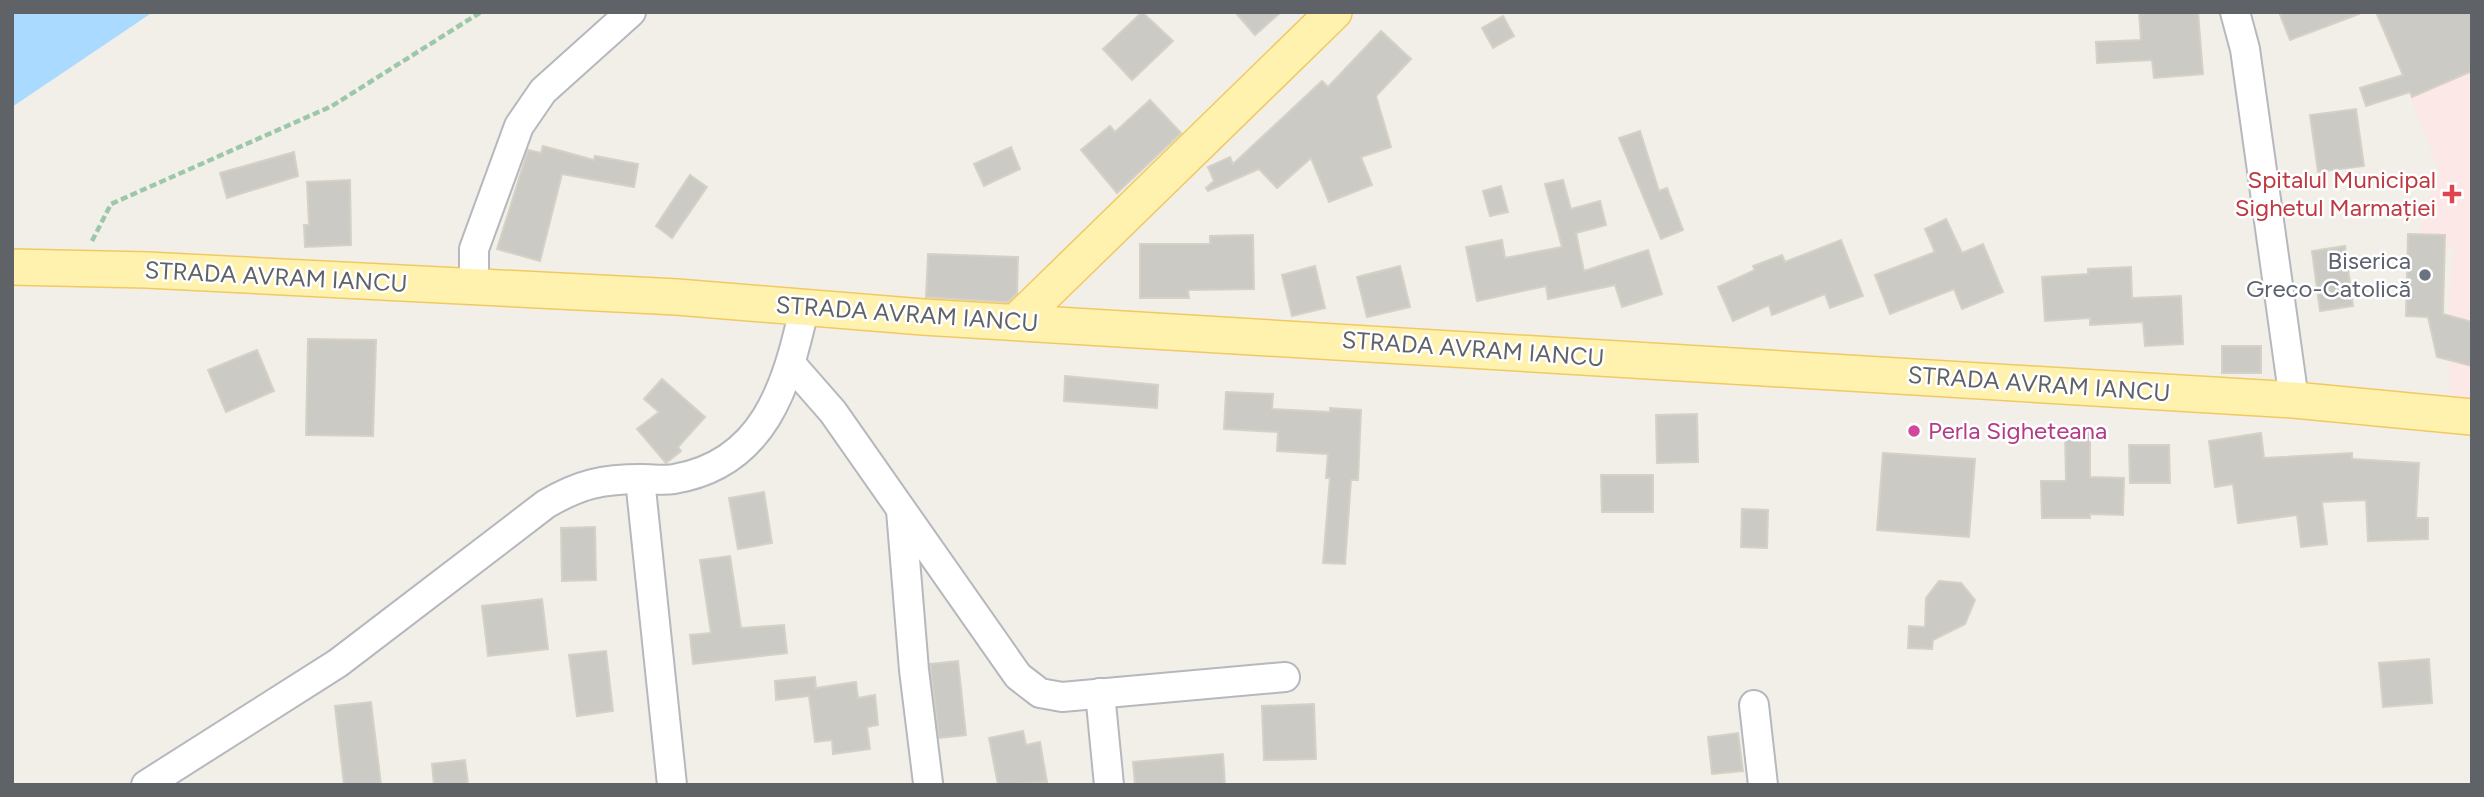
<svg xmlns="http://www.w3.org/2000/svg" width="2484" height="797" font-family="Figtree,sans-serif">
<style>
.medical{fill:#fce8e6}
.water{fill:#aadaff}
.building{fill:#cccac5;stroke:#d6d1c6;stroke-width:2}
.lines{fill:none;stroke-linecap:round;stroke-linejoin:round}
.minor-casing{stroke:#b5b8bc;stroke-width:32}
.major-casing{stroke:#f2c960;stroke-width:38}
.path{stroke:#9cc7a9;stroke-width:4.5;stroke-dasharray:7 3.5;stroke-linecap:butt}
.minor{stroke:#fff;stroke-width:28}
.major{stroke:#fff2af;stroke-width:35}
.health-dot{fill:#e0444e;stroke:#fff;stroke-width:2.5}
.worship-dot{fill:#6b7280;stroke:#fff;stroke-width:2.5}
.hotel-dot{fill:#d1479c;stroke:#fff;stroke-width:2.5}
.labels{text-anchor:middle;stroke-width:5;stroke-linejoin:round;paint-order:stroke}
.health-label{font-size:24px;fill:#be3a42;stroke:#fff;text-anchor:end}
.worship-label{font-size:24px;fill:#5b616d;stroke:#fff;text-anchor:end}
.street-label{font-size:24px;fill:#5f6368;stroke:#fff}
.hotel-label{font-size:24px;fill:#b23c85;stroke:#fff;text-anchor:start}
</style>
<rect width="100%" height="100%" fill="#f1efe8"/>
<!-- medical -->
<path class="medical" d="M 2376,12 L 2472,12 L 2472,403 L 2450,402 L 2449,297 L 2455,246 L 2419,244 L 2423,215 L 2440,172 Z"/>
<!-- water -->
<path class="water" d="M 12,12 L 153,12 L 12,107 Z"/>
<!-- building -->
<g class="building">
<path d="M 1142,12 L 1173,41 L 1132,80 L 1103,49 Z"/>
<path d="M 1235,12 L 1281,12 L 1255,35 Z"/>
<path d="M 2139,12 L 2198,12 L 2203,74 L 2154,78 L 2152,60 L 2097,63 L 2096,42 L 2141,40 Z"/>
<path d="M 2279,12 L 2359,12 L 2359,14 L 2290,40 Z"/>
<path d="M 2376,12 L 2472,12 L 2472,71 L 2412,97 L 2410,92 L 2366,106 L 2360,88 L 2403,75 Z"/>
<path d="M 1503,16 L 1514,36 L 1493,48 L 1482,28 Z"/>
<path d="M 1381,31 L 1411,59 L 1376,96 L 1391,147 L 1361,157 L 1372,185 L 1329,202 L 1311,158 L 1277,188 L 1259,169 L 1208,191 L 1206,188 L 1214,181 L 1208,167 L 1230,157 L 1233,164 L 1322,81 L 1328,87 Z"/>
<path d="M 1150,100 L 1181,133 L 1117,193 L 1081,150 L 1110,126 L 1115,132 Z"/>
<path d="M 2356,109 L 2364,166 L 2318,172 L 2310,115 Z"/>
<path d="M 1640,131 L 1659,191 L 1667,188 L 1683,230 L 1661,239 L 1619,138 Z"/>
<path d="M 543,146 L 594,160 L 595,156 L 638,164 L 634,187 L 562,174 L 540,261 L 497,249 L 528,150 L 541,153 Z"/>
<path d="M 1011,147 L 1020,169 L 984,186 L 974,164 Z"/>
<path d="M 294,152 L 298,176 L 227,198 L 220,173 Z"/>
<path d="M 690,175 L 707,187 L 672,238 L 656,226 Z"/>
<path d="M 350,180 L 351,245 L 305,247 L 304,225 L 309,225 L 307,182 Z"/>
<path d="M 1563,180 L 1571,209 L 1600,201 L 1606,225 L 1576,233 L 1584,271 L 1648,250 L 1662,294 L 1622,307 L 1615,285 L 1548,299 L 1546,286 L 1477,301 L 1466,247 L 1502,240 L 1505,258 L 1562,247 L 1545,184 Z"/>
<path d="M 1501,186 L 1508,212 L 1490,216 L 1483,191 Z"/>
<path d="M 1946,219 L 1962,253 L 1983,244 L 2003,292 L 1962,309 L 1954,289 L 1890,314 L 1875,275 L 1935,252 L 1925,229 Z"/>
<path d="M 2408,234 L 2445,235 L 2443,314 L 2472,322 L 2472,366 L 2437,357 L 2428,317 L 2406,316 Z"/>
<path d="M 1253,235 L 1254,289 L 1188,290 L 1189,298 L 1140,298 L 1140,244 L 1210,244 L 1210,236 Z"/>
<path d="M 1841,240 L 1863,296 L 1830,308 L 1825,294 L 1772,315 L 1769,305 L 1733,321 L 1718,287 L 1755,270 L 1753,266 L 1782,255 L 1785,262 Z"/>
<path d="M 2345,246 L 2353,306 L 2320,311 L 2312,251 Z"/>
<path d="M 928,254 L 1018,257 L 1017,293 L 1008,302 L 926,297 Z"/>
<path d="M 1315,266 L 1325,308 L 1292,316 L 1282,275 Z"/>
<path d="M 1400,266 L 1410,307 L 1367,317 L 1357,277 Z"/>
<path d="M 2131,267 L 2132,298 L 2181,296 L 2183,344 L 2145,346 L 2143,322 L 2090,325 L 2090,318 L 2045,321 L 2042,277 L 2088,274 L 2088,269 Z"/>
<path d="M 308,339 L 376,340 L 373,436 L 306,435 Z"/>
<rect x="2222" y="346" width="39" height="27"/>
<path d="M 257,350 L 274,391 L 226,412 L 208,370 Z"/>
<path d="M 1065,376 L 1158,385 L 1157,408 L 1064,401 Z"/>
<path d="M 662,379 L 705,417 L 678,447 L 681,451 L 666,463 L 637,429 L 659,412 L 644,399 Z"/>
<path d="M 1226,392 L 1273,394 L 1272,409 L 1330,412 L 1330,408 L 1361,410 L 1358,480 L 1351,480 L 1345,564 L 1323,563 L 1330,478 L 1326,478 L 1328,454 L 1277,451 L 1278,432 L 1224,429 Z"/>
<path d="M 1697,414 L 1698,462 L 1657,463 L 1656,415 Z"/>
<path d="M 2065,432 L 2090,432 L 2090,477 L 2124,478 L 2123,515 L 2090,514 L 2090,518 L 2042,518 L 2041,481 L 2066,481 Z"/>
<path d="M 2261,433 L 2264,458 L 2352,453 L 2352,459 L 2419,463 L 2416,518 L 2428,518 L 2428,539 L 2368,541 L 2366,500 L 2322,502 L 2327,544 L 2301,547 L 2297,515 L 2238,523 L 2233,484 L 2215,487 L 2209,441 Z"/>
<path d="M 2129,445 L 2169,445 L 2170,483 L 2130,483 Z"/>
<path d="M 1883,453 L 1975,459 L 1969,537 L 1877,530 Z"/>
<path d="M 1601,475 L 1653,475 L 1653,512 L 1602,512 Z"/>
<path d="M 764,492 L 772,543 L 738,549 L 729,498 Z"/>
<path d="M 1742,509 L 1768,510 L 1767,548 L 1741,547 Z"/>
<path d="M 595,527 L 596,580 L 562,581 L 561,528 Z"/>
<path d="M 730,556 L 741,628 L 784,625 L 787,653 L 693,664 L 690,635 L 711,633 L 700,560 Z"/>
<path d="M 1939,581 L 1961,583 L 1975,600 L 1965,624 L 1933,640 L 1932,649 L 1908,648 L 1909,626 L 1925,627 L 1926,598 Z"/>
<path d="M 542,599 L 548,649 L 488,656 L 482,606 Z"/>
<path d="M 606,651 L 613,711 L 577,716 L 569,655 Z"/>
<path d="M 2429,659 L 2432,703 L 2383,707 L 2379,663 Z"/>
<path d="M 958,661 L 966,735 L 939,738 L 930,664 Z"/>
<path d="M 815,677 L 816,688 L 856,682 L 858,698 L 875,695 L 878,725 L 867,727 L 870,749 L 833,754 L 832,740 L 815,742 L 809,696 L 776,700 L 775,681 Z"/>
<path d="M 371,702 L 381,785 L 344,785 L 335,706 Z"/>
<path d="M 1314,704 L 1316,759 L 1264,760 L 1262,706 Z"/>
<path d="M 1023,731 L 1026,745 L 1040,742 L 1047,782 L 998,785 L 989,738 Z"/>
<path d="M 1738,733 L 1743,771 L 1712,774 L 1708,737 Z"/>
<path d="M 1223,754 L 1225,785 L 1135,785 L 1133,762 Z"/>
<path d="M 465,760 L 468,785 L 434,785 L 432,764 Z"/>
</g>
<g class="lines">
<defs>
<g id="minor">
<path d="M 2235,12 L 2245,49 L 2294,400"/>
<path d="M 474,288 L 474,249 L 519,126 L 543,91 L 631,12"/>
<path d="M 791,364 L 833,412 L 1018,676 L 1040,693 L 1062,697 L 1285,677"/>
<path d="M 640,479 L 672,785"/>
<path d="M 901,510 L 914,670 L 928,783"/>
<path d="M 1100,693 L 1109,785"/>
<path d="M 1754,705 L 1763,785"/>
<path d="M 146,785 L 338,663 L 546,504 C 580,484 603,479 642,479 C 653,479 664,481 674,479 C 764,464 787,386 804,309"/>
</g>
<g id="major">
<path d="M 12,267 L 147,270 L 677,297 L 923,317 L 2294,400 L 2472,417"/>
<path d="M 1017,321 L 1334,12"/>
</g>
</defs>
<!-- minor casing -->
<use href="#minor" class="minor-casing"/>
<!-- major casing -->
<use href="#major" class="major-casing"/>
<!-- path -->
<path class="path" d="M 92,241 L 111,204 L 332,106 L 481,12"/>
<!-- minor -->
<use href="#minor" class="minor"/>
<!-- major -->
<use href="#major" class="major"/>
</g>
<!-- markers -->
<path class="health-dot" d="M2448.5 183.5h7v7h7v7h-7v7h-7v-7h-7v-7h7z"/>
<circle class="worship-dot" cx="2425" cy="275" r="7"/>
<circle class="hotel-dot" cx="1914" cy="431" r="7"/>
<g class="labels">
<!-- health labels -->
<g class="health-label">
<text x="2436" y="188">Spitalul Municipal<tspan x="2436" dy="28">Sighetul Marmației</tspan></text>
</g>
<!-- worship labels -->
<g class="worship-label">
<text x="2411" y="269">Biserica<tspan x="2411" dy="28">Greco-Catolică</tspan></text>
</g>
<!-- street labels -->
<g class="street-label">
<text transform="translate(276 277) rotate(3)" y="8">STRADA AVRAM IANCU</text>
<text transform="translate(907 314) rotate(4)" y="8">STRADA AVRAM IANCU</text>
<text transform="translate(1473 349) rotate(4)" y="8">STRADA AVRAM IANCU</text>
<text transform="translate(2039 384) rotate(4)" y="8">STRADA AVRAM IANCU</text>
</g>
<!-- hotel labels -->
<g class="hotel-label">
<text x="1928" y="439">Perla Sigheteana</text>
</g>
</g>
<!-- border -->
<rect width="2484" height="797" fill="none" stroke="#5f6368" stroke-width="28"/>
</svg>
